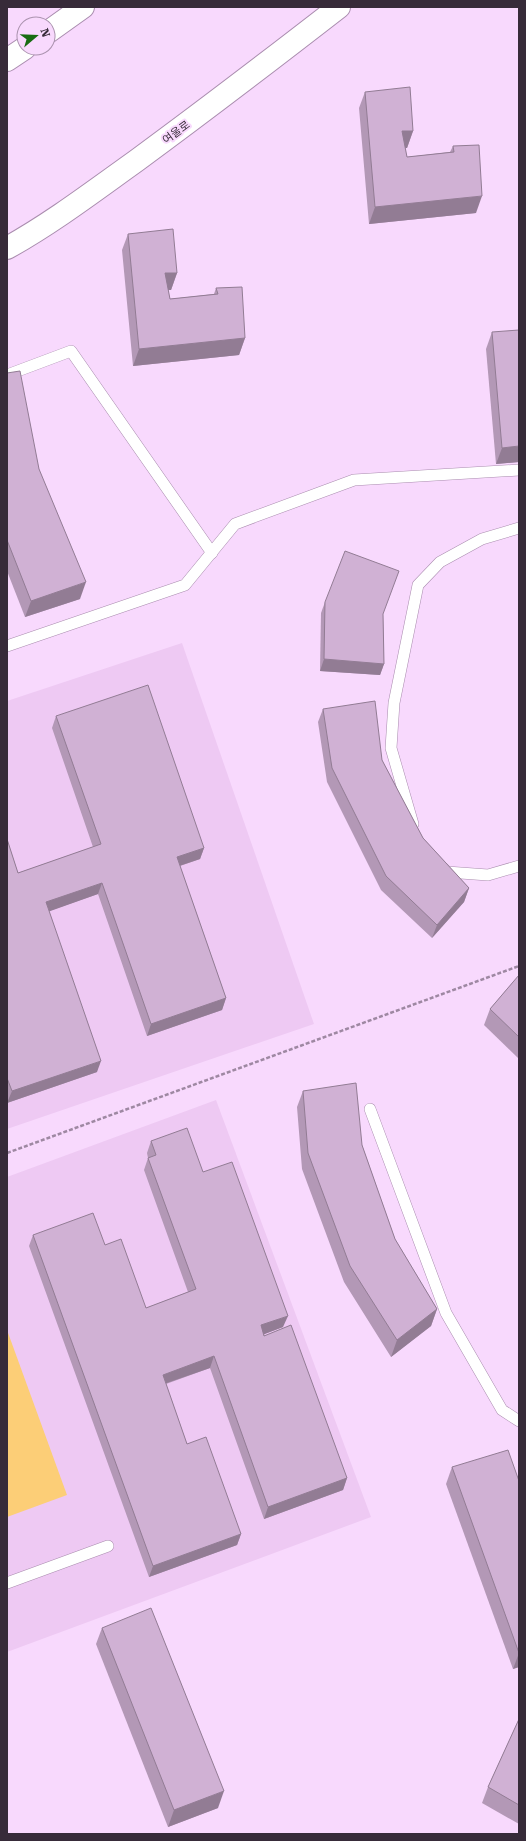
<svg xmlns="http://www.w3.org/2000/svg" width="526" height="1841" font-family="'Roboto Serif','Noto Sans KR',serif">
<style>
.built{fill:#eec9f3}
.green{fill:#fcce77}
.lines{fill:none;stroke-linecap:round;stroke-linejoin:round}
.service-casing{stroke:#aa8daf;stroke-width:12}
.minor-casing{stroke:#aa8daf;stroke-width:24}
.tertiary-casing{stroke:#aa8daf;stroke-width:24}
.path{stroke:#9e88a2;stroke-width:2.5;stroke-dasharray:4 2;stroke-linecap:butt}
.service{stroke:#fff;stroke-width:11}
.minor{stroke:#fff;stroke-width:22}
.tertiary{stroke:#fff;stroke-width:22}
.wall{fill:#b398b6}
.shaded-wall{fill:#927c94}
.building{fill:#d0b1d4;stroke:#927c94}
.labels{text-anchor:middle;stroke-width:4;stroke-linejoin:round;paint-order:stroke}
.street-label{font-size:11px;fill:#372b39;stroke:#f8d9fd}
</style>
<rect width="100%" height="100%" fill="#f8d9fd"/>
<!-- built -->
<g class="built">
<path d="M 182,643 L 314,1024 L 7,1129 L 7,701 Z"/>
<path d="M 216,1100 L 371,1517 L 7,1652 L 7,1177 Z"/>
</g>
<!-- green -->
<path class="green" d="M 7,1330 L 67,1495 L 7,1517 Z"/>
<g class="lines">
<defs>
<g id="service">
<path d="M 7,375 L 71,351 L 212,553"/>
<path d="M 7,646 L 185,585 L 235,524 L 354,480 L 519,470"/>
<path d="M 413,824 L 391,748 L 394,703 L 418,585 L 440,562 L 482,539 L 519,528"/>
<path d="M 443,868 L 447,872 L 488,875 L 519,866"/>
<path d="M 370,1109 L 446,1313 L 502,1410 L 519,1421"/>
<path d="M 7,1583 L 108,1546"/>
</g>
<g id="minor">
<path d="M 48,32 L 83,7"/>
<path d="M 7,60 L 25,48"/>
</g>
<path id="tertiary" d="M 7,248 C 52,223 94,191 136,161 C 204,111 272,59 339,7"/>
</defs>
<!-- service casing -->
<use href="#service" class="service-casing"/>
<!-- minor casing -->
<use href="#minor" class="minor-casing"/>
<!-- tertiary casing -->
<use href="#tertiary" class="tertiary-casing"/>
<!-- path -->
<path class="path" d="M 7,1153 L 519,966"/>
<!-- service -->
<use href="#service" class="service"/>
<!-- minor -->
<use href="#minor" class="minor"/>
<!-- tertiary -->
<use href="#tertiary" class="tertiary"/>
</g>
<!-- wall -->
<g class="wall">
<path d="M 365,92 L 413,131 L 407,148 L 405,148 L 407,157 L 450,152 L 453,146 L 476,213 L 369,224 L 359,108 Z"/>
<path d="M 128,234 L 177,273 L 171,290 L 168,290 L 170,299 L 214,294 L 216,288 L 245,338 L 239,355 L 133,366 L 122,250 Z"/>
<path d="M 492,332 L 519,462 L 496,464 L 486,349 Z"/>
<path d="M 7,373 L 39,469 L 80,599 L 25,617 L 7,571 Z"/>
<path d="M 325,602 L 383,614 L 384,664 L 380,675 L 320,671 L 321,613 Z"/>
<path d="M 323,709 L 382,760 L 423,838 L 469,888 L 464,902 L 432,938 L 381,890 L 327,782 L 318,722 Z"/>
<path d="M 56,716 L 204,848 L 200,859 L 180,866 L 226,998 L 222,1010 L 147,1036 L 98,894 L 49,911 L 97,1072 L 7,1103 L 7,839 L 18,873 L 93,847 L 52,728 Z"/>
<path d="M 519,975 L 519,1059 L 484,1025 L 490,1009 Z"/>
<path d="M 303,1091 L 362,1145 L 395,1239 L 437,1309 L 431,1326 L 391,1357 L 344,1282 L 302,1169 L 297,1107 Z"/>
<path d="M 151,1141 L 203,1172 L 283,1327 L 264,1334 L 347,1478 L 343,1490 L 264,1519 L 210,1368 L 166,1384 L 187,1444 L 241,1534 L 237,1545 L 149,1577 L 29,1246 L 33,1235 L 105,1245 L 146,1308 L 188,1292 L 144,1170 L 148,1158 L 147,1153 Z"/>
<path d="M 452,1467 L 519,1481 L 519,1667 L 513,1669 L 446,1484 Z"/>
<path d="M 102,1628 L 218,1808 L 168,1827 L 96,1644 Z"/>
<path d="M 519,1719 L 519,1824 L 482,1803 L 488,1787 Z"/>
</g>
<!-- shaded-wall -->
<g class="shaded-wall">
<path d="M 402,131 L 413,131 L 407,148 L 396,147 Z"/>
<path d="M 482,196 L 476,213 L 369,224 L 375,207 Z"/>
<path d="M 165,273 L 177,273 L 171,290 L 159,290 Z"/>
<path d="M 245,338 L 239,355 L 133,366 L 139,349 Z"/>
<path d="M 519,446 L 519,462 L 496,464 L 502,448 Z"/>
<path d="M 86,582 L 80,599 L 25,617 L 31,601 Z"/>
<path d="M 324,659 L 384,664 L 380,675 L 320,671 Z"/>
<path d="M 204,848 L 200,859 L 173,868 L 177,857 Z"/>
<path d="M 102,883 L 98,894 L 42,914 L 46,902 Z"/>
<path d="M 469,888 L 464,902 L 432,938 L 437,925 Z"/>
<path d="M 226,998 L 222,1010 L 147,1036 L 151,1024 Z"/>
<path d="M 101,1061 L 97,1072 L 7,1103 L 12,1091 Z"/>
<path d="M 437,1309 L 431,1326 L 391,1357 L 397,1340 Z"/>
<path d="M 288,1316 L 283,1327 L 257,1337 L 261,1325 Z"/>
<path d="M 214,1356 L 210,1368 L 158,1386 L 163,1375 Z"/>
<path d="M 347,1478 L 343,1490 L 264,1519 L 268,1507 Z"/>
<path d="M 241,1534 L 237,1545 L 149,1577 L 153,1566 Z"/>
<path d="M 519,1652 L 519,1667 L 513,1669 L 519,1653 Z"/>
<path d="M 224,1791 L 218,1808 L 168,1827 L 174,1810 Z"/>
</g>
<!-- building -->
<g class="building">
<path d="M 410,87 L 413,131 L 402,131 L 407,157 L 454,152 L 453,146 L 479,145 L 482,196 L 375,207 L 365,92 Z"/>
<path d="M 173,229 L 177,273 L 165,273 L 170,299 L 218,294 L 216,288 L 242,287 L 245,338 L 139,349 L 128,234 Z"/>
<path d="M 519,330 L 519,446 L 502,448 L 492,332 Z"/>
<path d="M 20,371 L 39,469 L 86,582 L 31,601 L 7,540 L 7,373 Z"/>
<path d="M 345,551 L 399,571 L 383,614 L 384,664 L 324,659 L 325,602 Z"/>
<path d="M 148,685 L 204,848 L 177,857 L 226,998 L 151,1024 L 102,883 L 46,902 L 101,1061 L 12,1091 L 7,1078 L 7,839 L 18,873 L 101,844 L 56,716 Z"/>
<path d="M 375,701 L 382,760 L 423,838 L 469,888 L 437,925 L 386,876 L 332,768 L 323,709 Z"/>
<path d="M 519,975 L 519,1037 L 490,1009 Z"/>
<path d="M 356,1083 L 362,1145 L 395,1239 L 437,1309 L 397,1340 L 350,1266 L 308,1153 L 303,1091 Z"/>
<path d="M 187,1128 L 203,1172 L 232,1162 L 288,1316 L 261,1325 L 264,1336 L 291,1325 L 347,1478 L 268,1507 L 214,1356 L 163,1375 L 187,1444 L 206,1437 L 241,1534 L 153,1566 L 33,1235 L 93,1213 L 105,1245 L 121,1239 L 146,1308 L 196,1289 L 148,1158 L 156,1155 L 151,1141 Z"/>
<path d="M 508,1450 L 519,1481 L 519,1653 L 452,1467 Z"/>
<path d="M 151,1608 L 224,1791 L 174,1810 L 102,1628 Z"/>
<path d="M 519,1719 L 519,1805 L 488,1787 Z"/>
</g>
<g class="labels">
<!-- street labels -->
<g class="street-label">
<text transform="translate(176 132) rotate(-36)" y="4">여울로</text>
</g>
</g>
<!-- border -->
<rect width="526" height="1841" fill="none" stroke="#372b39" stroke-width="16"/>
<!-- north arrow -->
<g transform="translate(36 36) rotate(71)"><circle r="19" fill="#f8d9fd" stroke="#ab93af"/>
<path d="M0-3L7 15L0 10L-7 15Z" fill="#186c12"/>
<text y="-6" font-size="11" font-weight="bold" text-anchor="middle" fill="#372b39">N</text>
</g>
</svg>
